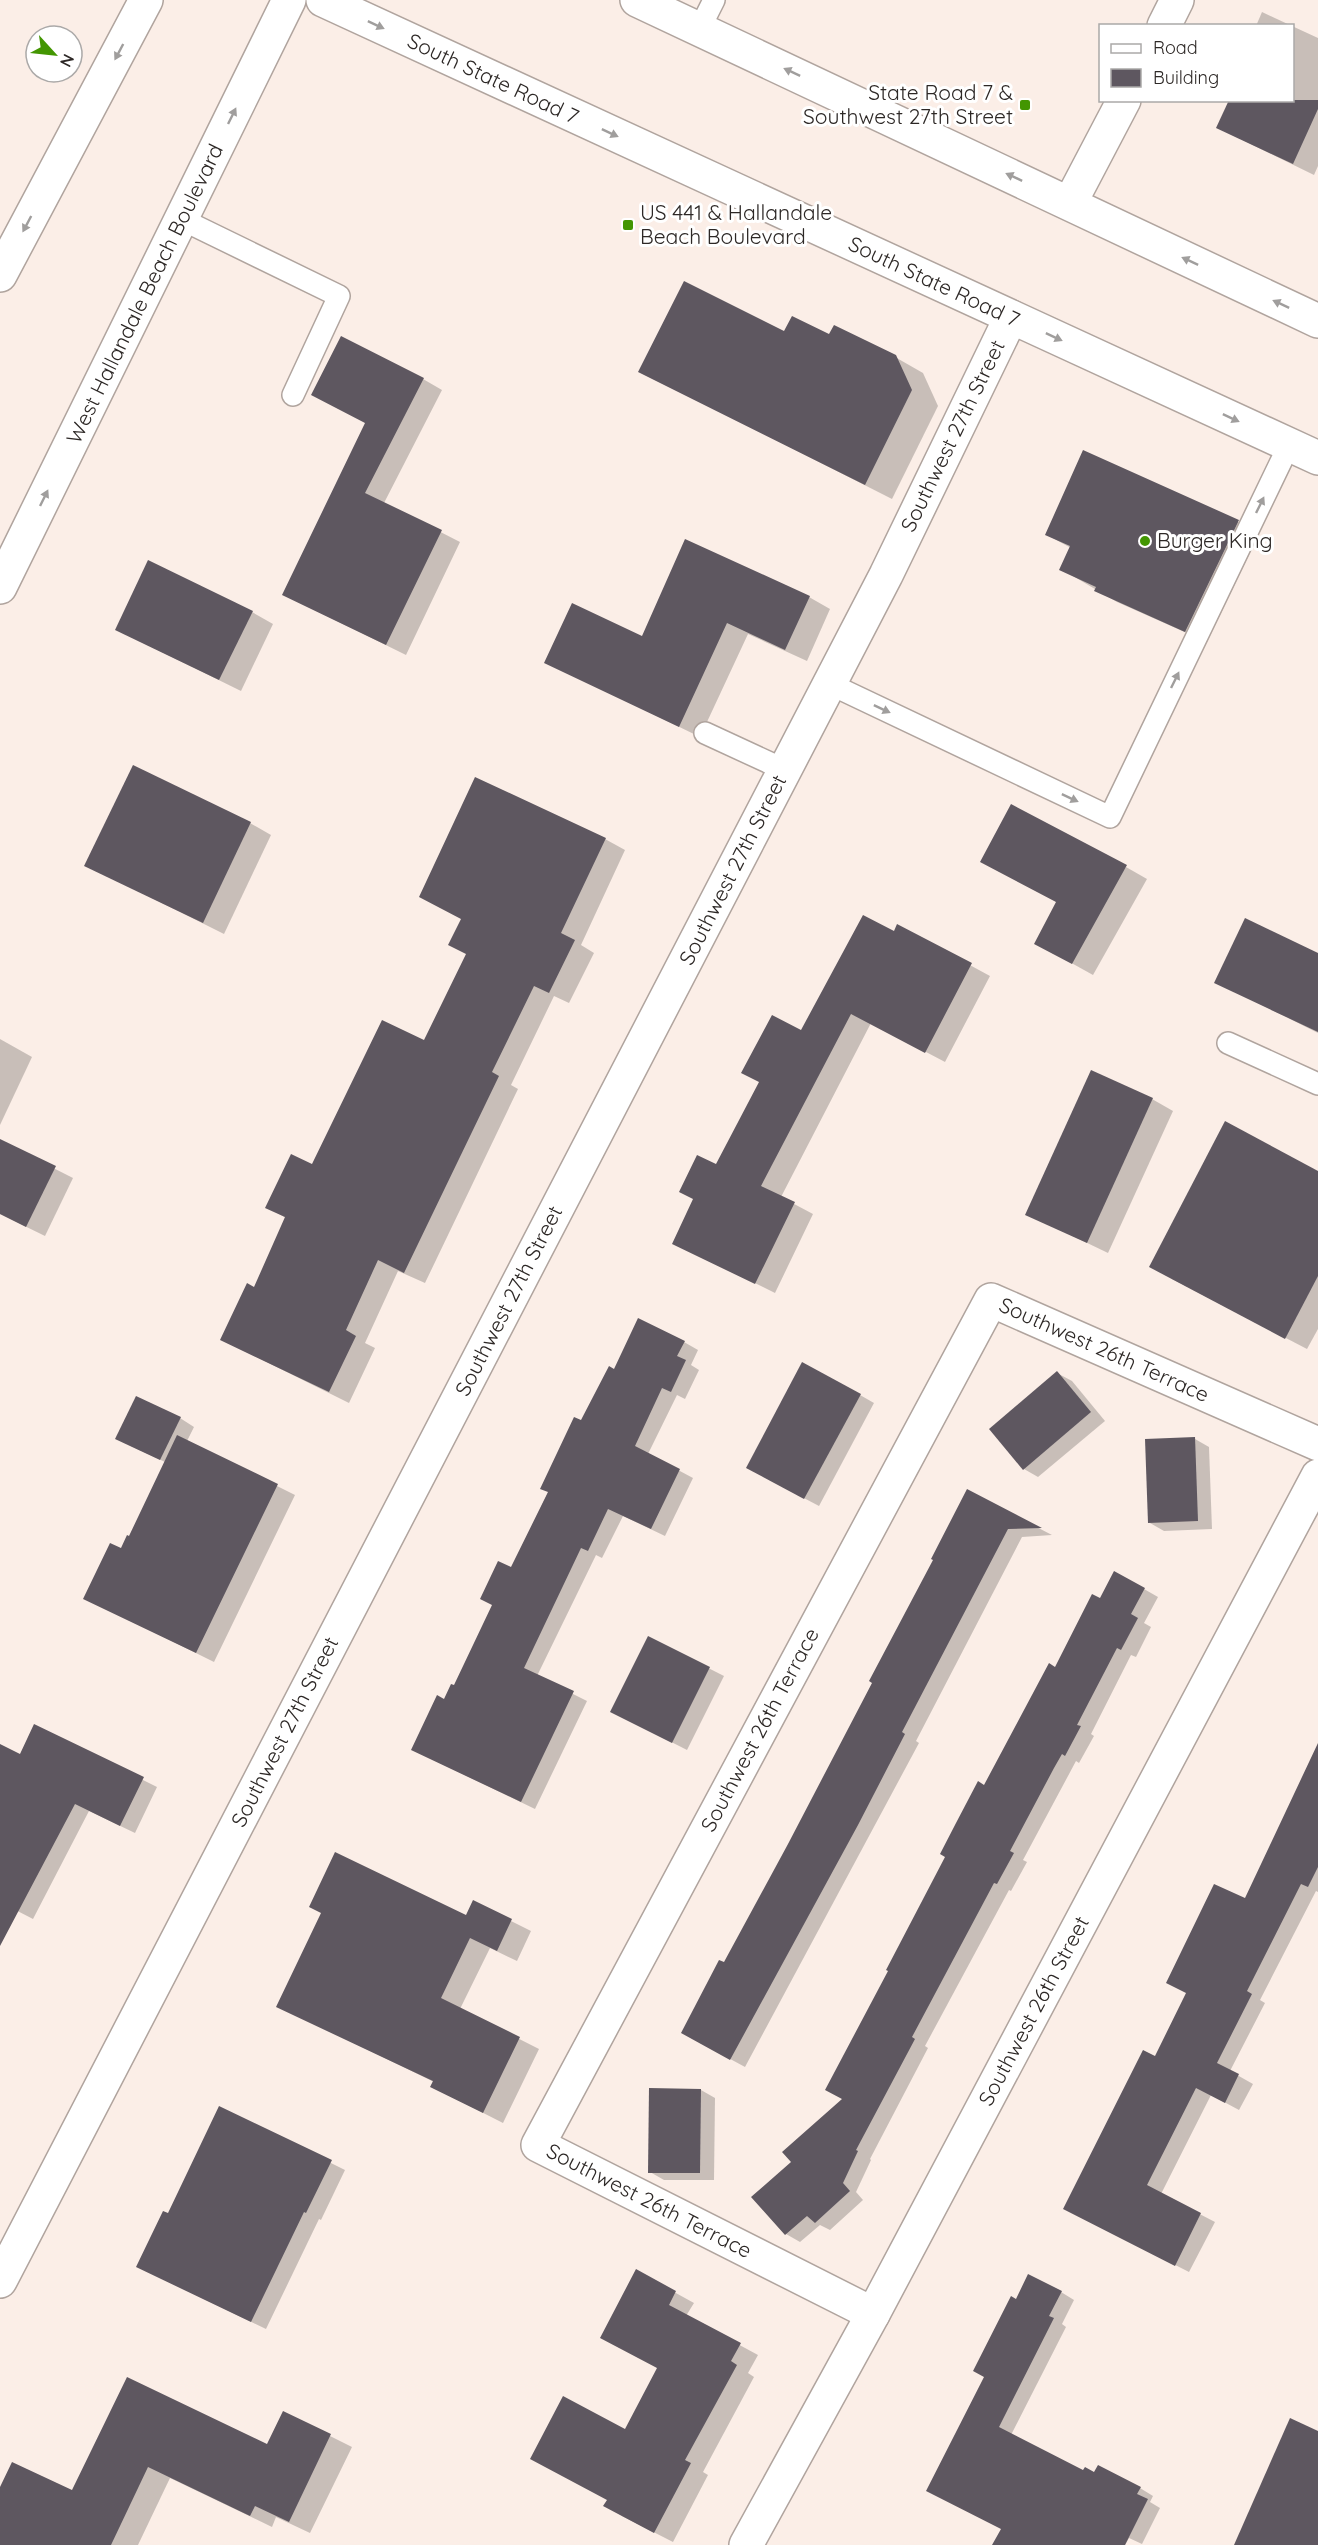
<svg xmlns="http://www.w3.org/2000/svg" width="1318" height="2545" font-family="Quicksand,sans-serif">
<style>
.shadow{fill:#0003}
.building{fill:#5e5760}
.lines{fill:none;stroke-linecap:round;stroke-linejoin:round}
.service-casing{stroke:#b0a49e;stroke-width:24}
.minor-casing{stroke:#b0a49e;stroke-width:36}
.primary-casing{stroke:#b0a49e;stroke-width:36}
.service{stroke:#fff;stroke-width:21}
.minor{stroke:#fff;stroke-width:33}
.primary{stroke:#fff;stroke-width:33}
.oneway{fill:#a09e9d}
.poi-dot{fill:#439602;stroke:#fff;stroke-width:2}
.labels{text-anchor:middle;stroke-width:6;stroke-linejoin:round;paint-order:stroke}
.street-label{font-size:21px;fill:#2d2826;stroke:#fff}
.poi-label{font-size:21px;fill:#2d2826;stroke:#fff;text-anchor:start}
</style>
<rect width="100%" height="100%" fill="#fbeee7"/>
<!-- shadow -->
<g class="shadow">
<path d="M 1262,12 L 1292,26 L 1256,26 Z"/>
<path d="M 1292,26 L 1318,38 L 1318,166 L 1314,175 L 1218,128 L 1292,100 Z"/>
<path d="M 785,333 L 895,357 L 923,373 L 938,406 L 892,499 L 640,371 Z"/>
<path d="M 423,379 L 442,390 L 384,503 L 460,542 L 406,655 L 284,595 Z"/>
<path d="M 1238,522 L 1259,534 L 1207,642 L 1117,602 L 1061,569 L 1071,548 L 1047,535 Z"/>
<path d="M 809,597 L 830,609 L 807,661 L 748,634 L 700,737 L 546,662 Z"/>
<path d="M 252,612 L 273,624 L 241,691 L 117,630 Z"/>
<path d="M 250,823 L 271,835 L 224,934 L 86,865 Z"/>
<path d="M 605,839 L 625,850 L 581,945 L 594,953 L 569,1003 L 554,996 L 511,1085 L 518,1089 L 425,1283 L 398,1271 L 365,1343 L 375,1348 L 349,1403 L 222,1340 L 255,1289 L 286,1218 L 267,1207 L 312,1166 Z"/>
<path d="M 1126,867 L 1147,879 L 1093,975 L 1057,955 Z"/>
<path d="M 898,926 L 990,976 L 945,1062 L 871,1023 L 781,1197 L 813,1214 L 775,1293 L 674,1243 L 716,1166 L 802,1032 L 894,933 Z"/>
<path d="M 1318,955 L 1318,1033 L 1216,982 Z"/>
<path d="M 0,1039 L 32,1057 L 0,1125 Z"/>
<path d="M 1152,1099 L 1173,1111 L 1108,1253 L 1027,1214 Z"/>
<path d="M 0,1141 L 73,1178 L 45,1236 L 0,1214 Z"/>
<path d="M 1318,1172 L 1318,1329 L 1307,1349 L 1172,1279 Z"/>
<path d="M 684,1342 L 698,1350 L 691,1365 L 699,1370 L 685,1399 L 677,1395 L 648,1454 L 693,1478 L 665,1536 L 623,1516 L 602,1558 L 596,1555 L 537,1676 L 587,1701 L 535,1809 L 413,1750 L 454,1687 L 582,1422 L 615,1371 Z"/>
<path d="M 1057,1373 L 1072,1381 L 1105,1421 L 1038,1477 L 1024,1469 Z"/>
<path d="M 860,1395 L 874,1403 L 819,1506 L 762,1476 Z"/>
<path d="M 180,1418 L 194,1427 L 187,1441 L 295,1495 L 214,1662 L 85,1598 L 130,1539 L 165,1462 L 131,1446 Z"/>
<path d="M 1195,1439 L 1209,1447 L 1212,1529 L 1164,1531 L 1150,1523 Z"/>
<path d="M 967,1491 L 1052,1535 L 1022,1537 L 916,1741 L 919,1743 L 745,2067 L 697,2041 L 724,1964 L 790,1845 L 935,1560 Z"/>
<path d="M 1144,1589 L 1158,1597 L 1144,1623 L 1151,1627 L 1136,1657 L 1131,1655 L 1091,1734 L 1094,1736 L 1079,1763 L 1076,1761 L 1068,1776 L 1023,1860 L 1027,1862 L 1011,1891 L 1009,1890 L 925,2046 L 928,2048 L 870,2159 L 871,2160 L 856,2192 L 863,2200 L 830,2230 L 820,2225 L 800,2242 L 786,2234 L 753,2197 L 793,2162 L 844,2099 L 985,1787 L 1056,1669 L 1101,1600 Z"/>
<path d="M 649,1638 L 724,1676 L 687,1750 L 626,1719 Z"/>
<path d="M 35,1726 L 157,1787 L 135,1833 L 89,1811 L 33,1919 L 0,1902 L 0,1760 L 20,1755 Z"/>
<path d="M 1318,1747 L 1318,1892 L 1316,1891 L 1260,2000 L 1265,2003 L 1230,2071 L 1253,2084 L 1239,2110 L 1211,2095 L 1161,2194 L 1215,2222 L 1189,2272 L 1079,2216 L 1155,2058 L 1246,1900 Z"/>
<path d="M 473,1902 L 531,1931 L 517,1961 L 490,1948 L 460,2009 L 539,2049 L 503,2123 L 432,2087 L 434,2082 L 278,2006 L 467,1917 Z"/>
<path d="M 701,2090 L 715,2098 L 714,2180 L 664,2180 L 650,2172 Z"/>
<path d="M 220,2108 L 345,2170 L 321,2220 L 319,2219 L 266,2329 L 138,2267 L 169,2215 Z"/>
<path d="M 636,2271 L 694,2303 L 686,2316 L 758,2355 L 748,2373 L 754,2377 L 703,2472 L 708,2475 L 673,2542 L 622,2516 L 608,2500 L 626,2431 L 659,2368 Z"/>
<path d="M 1061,2292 L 1074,2300 L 1062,2324 L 1066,2327 L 1011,2435 L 1084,2472 L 1140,2488 L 1153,2496 L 1150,2502 L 1160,2508 L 1142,2544 L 1129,2538 L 1125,2545 L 994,2545 L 1002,2529 L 986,2377 L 1016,2301 Z"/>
<path d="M 127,2379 L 268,2446 L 284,2413 L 352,2447 L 310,2533 L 276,2517 L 272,2527 L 170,2478 L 138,2545 L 0,2545 L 0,2491 L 72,2492 Z"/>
</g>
<!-- building -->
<g class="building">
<path d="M 1229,100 L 1318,100 L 1318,109 L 1293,164 L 1216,128 Z"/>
<path d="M 684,281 L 784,331 L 792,316 L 829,334 L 834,325 L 896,355 L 912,390 L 865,485 L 638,372 Z"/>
<path d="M 341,336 L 424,378 L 365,493 L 442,530 L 386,645 L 282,595 L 365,423 L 311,395 Z"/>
<path d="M 1083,450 L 1239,520 L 1185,632 L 1094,591 L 1096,587 L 1059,570 L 1070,546 L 1045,535 Z"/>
<path d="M 685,539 L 810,596 L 785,650 L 727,623 L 679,727 L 544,663 L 572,603 L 642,636 Z"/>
<path d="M 148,560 L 253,611 L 219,680 L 115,630 Z"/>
<path d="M 133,765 L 251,822 L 203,923 L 84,866 Z"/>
<path d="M 475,777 L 606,838 L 561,933 L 575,940 L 549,993 L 534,986 L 492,1072 L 499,1076 L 404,1273 L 378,1260 L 346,1330 L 356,1336 L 329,1392 L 220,1340 L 247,1283 L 254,1287 L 285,1217 L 265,1208 L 291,1154 L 312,1164 L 382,1020 L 424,1040 L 466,954 L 448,945 L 461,919 L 419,897 Z"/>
<path d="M 1011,804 L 1127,865 L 1072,964 L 1034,944 L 1056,902 L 980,862 Z"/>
<path d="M 863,915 L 894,931 L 897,924 L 972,963 L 925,1053 L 851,1014 L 761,1186 L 795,1202 L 755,1284 L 672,1244 L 693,1199 L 679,1192 L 697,1155 L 716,1164 L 759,1082 L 741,1073 L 772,1015 L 801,1030 Z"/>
<path d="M 1245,918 L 1318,953 L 1318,1032 L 1214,983 Z"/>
<path d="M 1091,1070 L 1153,1098 L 1087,1243 L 1025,1215 Z"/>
<path d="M 1225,1121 L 1318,1171 L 1318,1276 L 1285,1339 L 1149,1267 Z"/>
<path d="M 0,1139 L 56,1166 L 26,1227 L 0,1214 Z"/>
<path d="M 638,1318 L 685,1341 L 677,1356 L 686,1360 L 671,1392 L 662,1388 L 635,1446 L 680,1469 L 651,1529 L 608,1509 L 588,1551 L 581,1548 L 524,1668 L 574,1691 L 521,1802 L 411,1750 L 437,1695 L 444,1699 L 451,1684 L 454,1685 L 492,1605 L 480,1599 L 498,1561 L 511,1567 L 548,1492 L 540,1489 L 574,1417 L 581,1420 L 609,1366 L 614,1369 Z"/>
<path d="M 802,1362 L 861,1394 L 804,1499 L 746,1468 Z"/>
<path d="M 1057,1371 L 1091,1412 L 1023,1470 L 989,1429 Z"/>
<path d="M 136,1396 L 181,1417 L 160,1460 L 115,1439 Z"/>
<path d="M 177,1435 L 278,1484 L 196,1653 L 83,1599 L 110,1543 L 121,1548 L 127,1535 L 129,1536 Z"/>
<path d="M 1195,1437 L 1198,1521 L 1148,1523 L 1145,1439 Z"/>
<path d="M 967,1489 L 1042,1528 L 1008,1529 L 902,1732 L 905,1734 L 858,1825 L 730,2060 L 681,2033 L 719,1960 L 724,1962 L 788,1844 L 872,1683 L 869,1681 L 933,1560 L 931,1559 Z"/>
<path d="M 1114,1571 L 1145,1588 L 1131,1614 L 1138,1618 L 1121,1650 L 1117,1648 L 1077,1725 L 1081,1726 L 1065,1756 L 1062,1754 L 1054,1768 L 1010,1851 L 1014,1853 L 997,1884 L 994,1883 L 912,2037 L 915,2039 L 856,2150 L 858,2151 L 843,2183 L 850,2191 L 815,2223 L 807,2216 L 785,2235 L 751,2197 L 791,2162 L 782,2152 L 842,2099 L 825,2090 L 888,1971 L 886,1970 L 945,1857 L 940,1854 L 956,1823 L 978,1781 L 984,1785 L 1049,1663 L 1055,1667 L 1092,1594 L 1100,1598 Z"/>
<path d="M 648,1636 L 710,1667 L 672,1743 L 610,1712 Z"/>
<path d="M 34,1724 L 144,1777 L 120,1826 L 75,1804 L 0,1946 L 0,1744 L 20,1754 Z"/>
<path d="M 1318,1743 L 1318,1867 L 1308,1887 L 1301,1884 L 1247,1991 L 1252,1994 L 1217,2063 L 1239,2074 L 1225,2103 L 1196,2088 L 1147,2185 L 1201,2213 L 1175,2266 L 1063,2209 L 1143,2050 L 1155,2056 L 1186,1993 L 1166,1983 L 1214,1884 L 1245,1898 Z"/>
<path d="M 335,1852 L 466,1915 L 473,1900 L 512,1919 L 497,1951 L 470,1938 L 441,1998 L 520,2037 L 483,2113 L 430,2087 L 433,2081 L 276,2007 L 321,1913 L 309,1907 Z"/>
<path d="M 649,2088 L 701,2089 L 700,2173 L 648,2173 Z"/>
<path d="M 219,2106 L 332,2160 L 306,2213 L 304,2212 L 251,2322 L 136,2267 L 163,2211 L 168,2213 Z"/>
<path d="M 636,2269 L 676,2291 L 669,2305 L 741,2343 L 731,2361 L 737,2365 L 685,2460 L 691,2463 L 654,2533 L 603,2506 L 607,2500 L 530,2459 L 563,2396 L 625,2429 L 657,2368 L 600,2338 Z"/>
<path d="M 1028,2274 L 1062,2291 L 1049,2316 L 1054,2318 L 999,2427 L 1083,2470 L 1085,2467 L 1094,2472 L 1098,2465 L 1141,2487 L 1137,2494 L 1148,2499 L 1125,2545 L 992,2545 L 1001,2529 L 926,2491 L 984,2377 L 973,2371 L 1011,2296 L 1016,2299 Z"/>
<path d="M 127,2377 L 267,2444 L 283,2411 L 331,2434 L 289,2522 L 255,2506 L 250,2516 L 148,2467 L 111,2545 L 0,2545 L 0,2487 L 12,2462 L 72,2490 Z"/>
<path d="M 1290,2418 L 1318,2431 L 1318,2545 L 1234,2545 Z"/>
</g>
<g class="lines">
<defs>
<g id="service">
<path d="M 700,28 L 714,0"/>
<path d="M 181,219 L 339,296 L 293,395"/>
<path d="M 830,684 L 1110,817 L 1289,445"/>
<path d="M 705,733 L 785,770"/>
<path d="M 1228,1043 L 1318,1084"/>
</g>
<g id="minor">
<path d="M 1164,26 L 1177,0"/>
<path d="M 1070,203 L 1124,100"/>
<path d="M 0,2281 L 886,575 L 1011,317"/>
<path d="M 873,2314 L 538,2145 L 991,1300 L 1318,1444"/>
<path d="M 746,2545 L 873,2314 L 1318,1476"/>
</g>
<g id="primary">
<path d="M 323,0 L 1318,458"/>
<path d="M 637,0 L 1318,321"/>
<path d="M 0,275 L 146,0"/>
<path d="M 0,587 L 289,0"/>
</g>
</defs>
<!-- service casing -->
<use href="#service" class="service-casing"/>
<!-- minor casing -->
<use href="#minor" class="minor-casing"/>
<!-- primary casing -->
<use href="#primary" class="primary-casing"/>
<!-- service -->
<use href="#service" class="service"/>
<!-- minor -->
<use href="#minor" class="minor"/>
<!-- primary -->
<use href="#primary" class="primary"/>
</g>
<!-- one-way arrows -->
<defs><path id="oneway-solid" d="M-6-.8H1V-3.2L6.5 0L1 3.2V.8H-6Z" transform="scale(1.5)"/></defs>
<g class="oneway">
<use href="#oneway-solid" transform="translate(376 25) rotate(25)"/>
<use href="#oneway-solid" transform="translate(119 52) rotate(118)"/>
<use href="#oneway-solid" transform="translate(792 72) rotate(-155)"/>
<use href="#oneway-solid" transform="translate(232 116) rotate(-64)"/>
<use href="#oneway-solid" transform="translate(610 133) rotate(25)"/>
<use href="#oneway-solid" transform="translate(1014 177) rotate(-155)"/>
<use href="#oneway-solid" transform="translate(27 224) rotate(118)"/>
<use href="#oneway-solid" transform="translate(1190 261) rotate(-155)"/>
<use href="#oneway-solid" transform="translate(1281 304) rotate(-155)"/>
<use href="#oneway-solid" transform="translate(1054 337) rotate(25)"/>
<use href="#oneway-solid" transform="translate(1231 418) rotate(25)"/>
<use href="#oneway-solid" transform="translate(44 498) rotate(-64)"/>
<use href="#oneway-solid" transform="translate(1260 505) rotate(-64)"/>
<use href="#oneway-solid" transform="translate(1175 680) rotate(-64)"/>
<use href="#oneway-solid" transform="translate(882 709) rotate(25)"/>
<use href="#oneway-solid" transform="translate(1070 798) rotate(25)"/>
</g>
<!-- markers -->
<g class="poi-dot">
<rect x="1019" y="99" width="12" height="12" rx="3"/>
<rect x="622" y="219" width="12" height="12" rx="3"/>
<circle cx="1145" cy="541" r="6"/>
</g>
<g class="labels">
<!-- street labels -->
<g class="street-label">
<text transform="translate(493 79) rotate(25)" y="7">South State Road 7</text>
<text transform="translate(934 282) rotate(25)" y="7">South State Road 7</text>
<text transform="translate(145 294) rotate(-64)" y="7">West Hallandale Beach Boulevard</text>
<text transform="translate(953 436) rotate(-64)" y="7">Southwest 27th Street</text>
<text transform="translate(733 870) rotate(-63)" y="7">Southwest 27th Street</text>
<text transform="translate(509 1301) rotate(-63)" y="7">Southwest 27th Street</text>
<text transform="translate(1104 1350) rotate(24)" y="7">Southwest 26th Terrace</text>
<text transform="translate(760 1730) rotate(-62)" y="7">Southwest 26th Terrace</text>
<text transform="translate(285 1732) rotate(-63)" y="7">Southwest 27th Street</text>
<text transform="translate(1034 2011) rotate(-62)" y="7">Southwest 26th Street</text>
<text transform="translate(649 2201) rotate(27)" y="7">Southwest 26th Terrace</text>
</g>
<!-- poi labels -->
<g class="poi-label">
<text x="1013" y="100" text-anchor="end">State Road 7 &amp;<tspan x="1013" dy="24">Southwest 27th Street</tspan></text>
<text x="640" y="220">US 441 &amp; Hallandale<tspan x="640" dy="24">Beach Boulevard</tspan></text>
<text x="1157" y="548">Burger King</text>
</g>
</g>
<!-- legend -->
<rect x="1099" y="24" width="195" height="78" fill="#ffffff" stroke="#aba9a8" stroke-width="1.5"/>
<rect x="1111" y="44" width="30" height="9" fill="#ffffff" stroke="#aba9a8" stroke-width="1.5"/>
<text x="1153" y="54" font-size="18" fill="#2d2826">Road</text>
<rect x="1111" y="69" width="30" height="18" fill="#5e5760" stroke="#aba9a8" stroke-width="1.5"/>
<text x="1153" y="84" font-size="18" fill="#2d2826">Building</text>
<!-- north arrow -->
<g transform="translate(54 54) rotate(117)"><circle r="28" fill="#ffffff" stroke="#aba9a8" stroke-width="1.5"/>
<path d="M0-4.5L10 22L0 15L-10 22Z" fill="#439602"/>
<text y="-9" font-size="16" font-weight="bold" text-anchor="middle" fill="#2d2826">N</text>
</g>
</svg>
